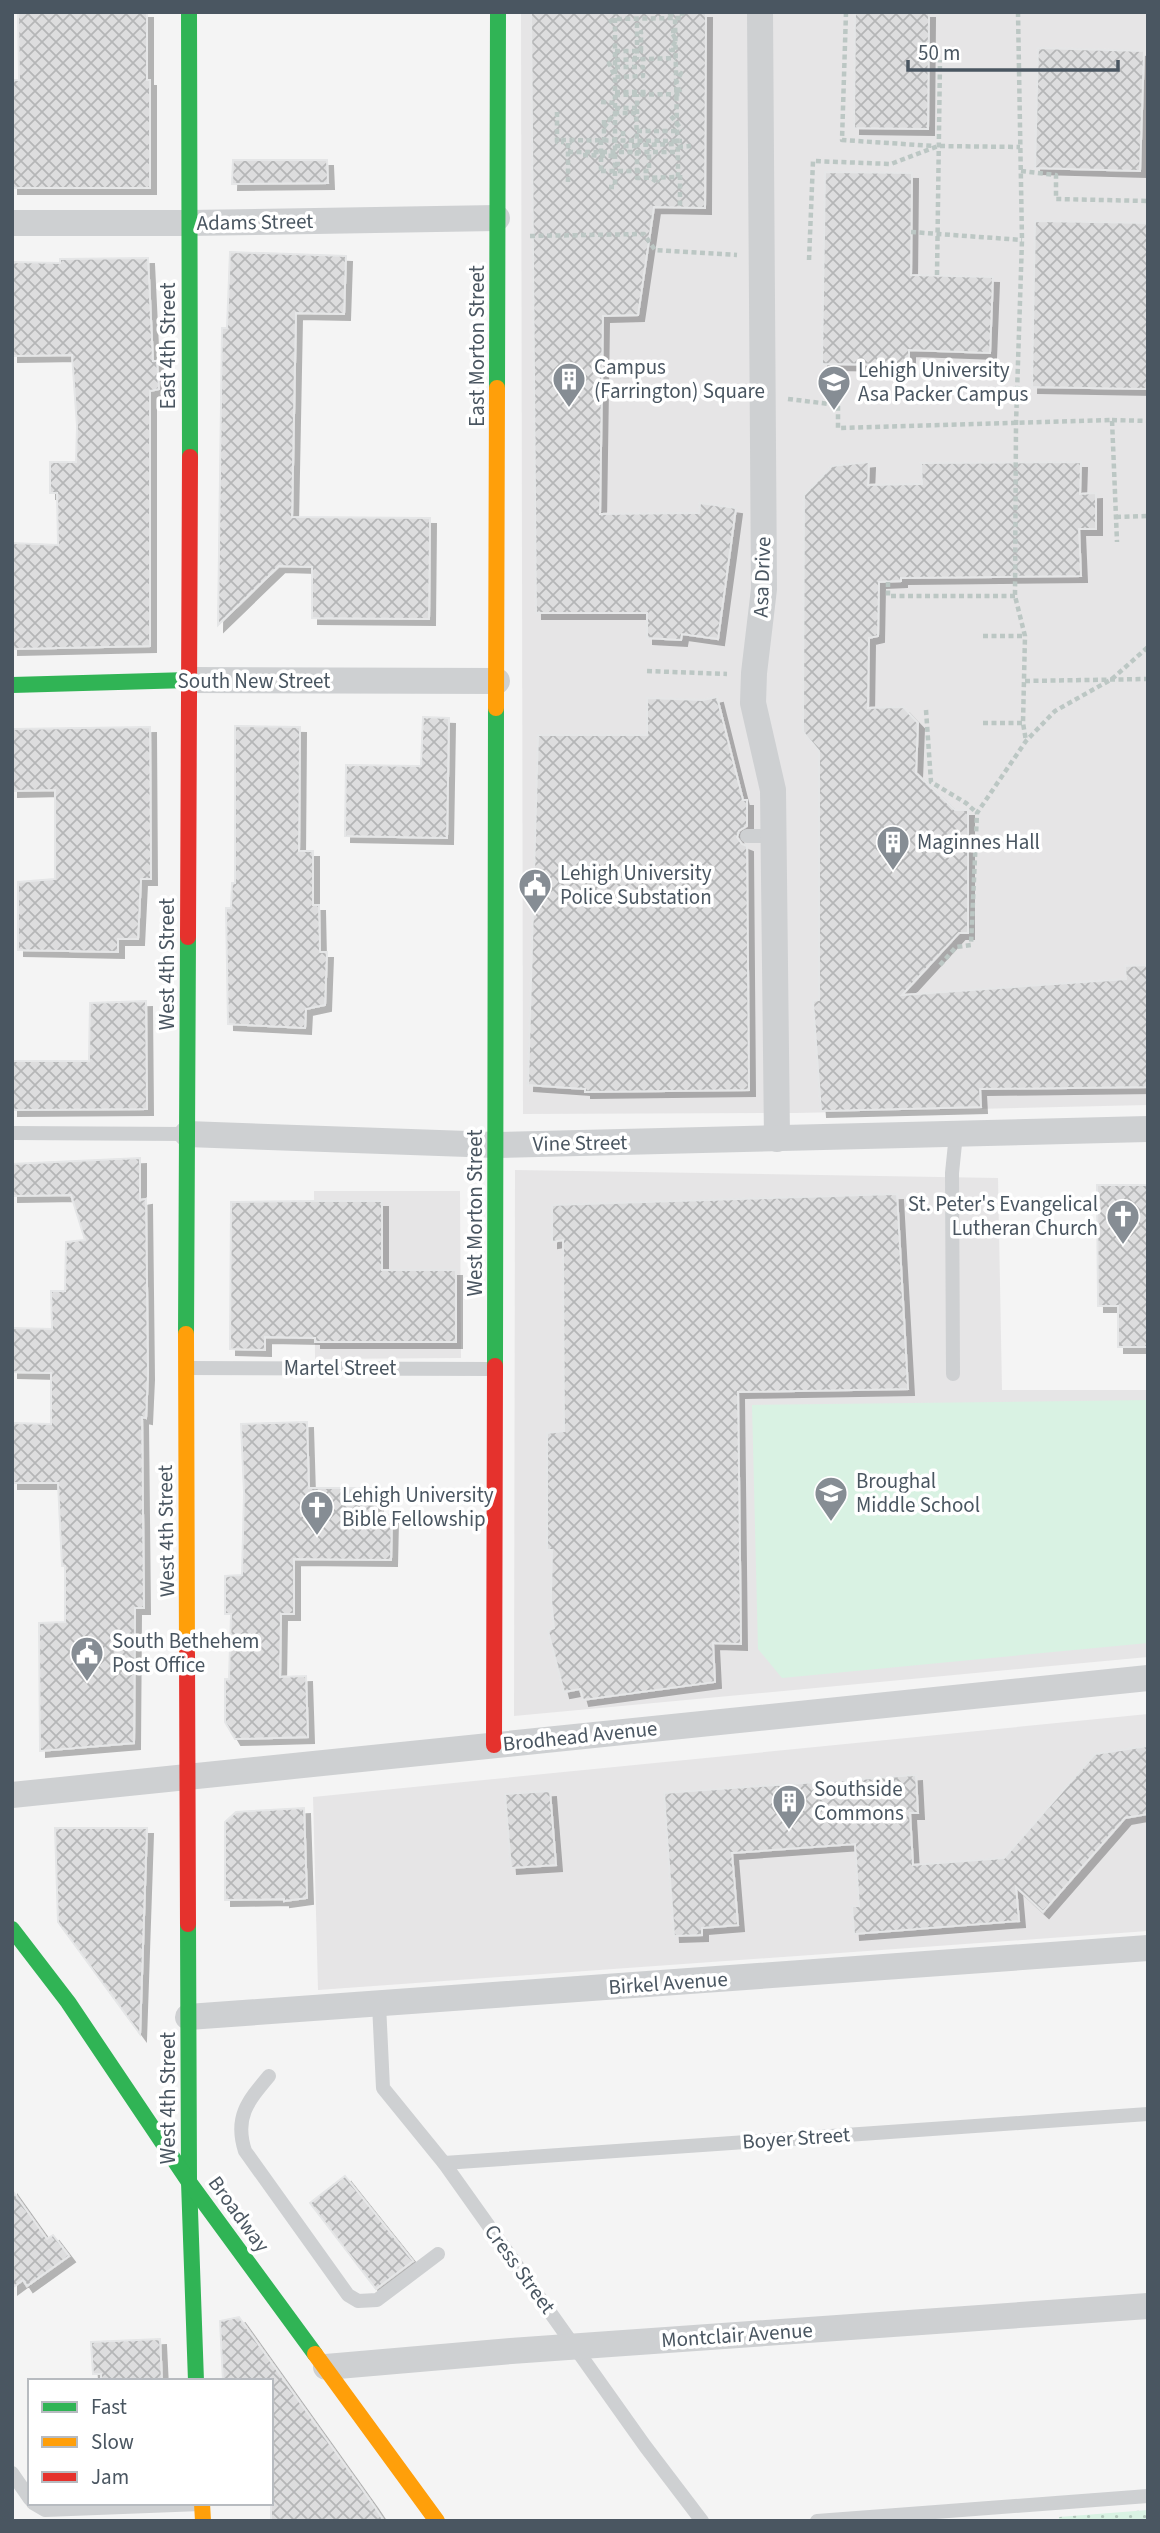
<svg xmlns="http://www.w3.org/2000/svg" width="1160" height="2533" font-family="'Source Sans 3',sans-serif">
<style>
.education{fill:#e6e5e6}
.grass{fill:#d9f2e3}
.park{fill:url(#park-dots)}
.building{fill:url(#building-cross-hatch);stroke:#e5e6e7;stroke-width:2;filter:url(#shadow)}
.lines{fill:none;stroke-linecap:round;stroke-linejoin:round}
.path{stroke:#bcc7c4;stroke-width:4.5;stroke-dasharray:5 3.5;stroke-linecap:butt}
.lane{stroke:#ced0d2;stroke-width:14}
.street{stroke:#ced0d2;stroke-width:26}
.fast{stroke:#30b455;stroke-width:16}
.slow{stroke:#ff9f0a;stroke-width:16}
.jam{stroke:#e5322d;stroke-width:16}
.labels{text-anchor:middle;stroke-width:7;stroke-linejoin:round;paint-order:stroke}
.street-label{font-size:21px;fill:#4a5661;stroke:#fff}
.poi-label{font-size:21px;fill:#4a5661;stroke:#fff;text-anchor:start}
</style>
<defs>
<pattern id="park-dots" width="8" height="8" patternUnits="userSpaceOnUse" patternTransform="scale(1.75)"><rect width="8" height="8" fill="#d9f2e3"/><path d="M2 2h.1M6 6h.1" fill="none" stroke="#b2c7bb" stroke-width="1.8" stroke-linecap="round"/></pattern>
<pattern id="building-cross-hatch" width="8" height="8" patternUnits="userSpaceOnUse" patternTransform="scale(1.75)"><rect width="8" height="8" fill="#ddddde"/><path d="M0 0l8 8M0 8l8-8" fill="none" stroke="#b5b6b7"/></pattern>
<filter id="shadow"><feDropShadow dx="6" dy="6" stdDeviation="0" flood-color="#0004"/></filter>
</defs>
<rect width="100%" height="100%" fill="#f4f4f4"/>
<!-- education -->
<g class="education">
<path d="M 521,12 L 1148,12 L 1148,1105 L 796,1113 L 523,1114 Z"/>
<path d="M 515,1170 L 998,1178 L 1002,1390 L 1148,1390 L 1148,1657 L 514,1716 Z"/>
<path d="M 314,1191 L 460,1191 L 461,1358 L 315,1359 Z"/>
<path d="M 1148,1714 L 1148,1931 L 318,1990 L 313,1797 Z"/>
</g>
<!-- grass -->
<path class="grass" d="M 1148,1400 L 1148,1643 L 782,1678 L 758,1649 L 752,1405 Z"/>
<!-- park -->
<path class="park" d="M 1148,2510 L 1148,2521 L 1059,2521 L 1059,2517 Z"/>
<!-- building -->
<g class="building">
<path d="M 18,12 L 147,12 L 147,80 L 150,80 L 150,188 L 12,188 L 12,80 L 19,80 Z"/>
<path d="M 531,12 L 706,12 L 705,208 L 654,207 L 638,315 L 603,316 L 600,514 L 699,513 L 700,503 L 736,508 L 718,639 L 682,634 L 681,640 L 647,638 L 647,613 L 536,613 Z"/>
<path d="M 855,12 L 929,12 L 928,129 L 854,128 Z"/>
<path d="M 1038,48 L 1144,51 L 1140,171 L 1035,168 Z"/>
<path d="M 233,160 L 327,160 L 328,183 L 232,184 Z"/>
<path d="M 825,172 L 912,173 L 911,275 L 993,277 L 990,353 L 909,350 L 909,365 L 822,364 Z"/>
<path d="M 1035,221 L 1148,223 L 1148,389 L 1032,387 Z"/>
<path d="M 230,252 L 346,256 L 344,314 L 296,313 L 292,517 L 430,518 L 429,619 L 312,618 L 312,567 L 279,566 L 218,625 L 222,328 L 227,328 Z"/>
<path d="M 148,258 L 153,361 L 157,361 L 159,389 L 150,391 L 150,646 L 12,649 L 12,543 L 58,545 L 57,493 L 50,493 L 50,462 L 76,462 L 77,426 L 72,355 L 12,356 L 12,262 L 60,263 L 60,259 Z"/>
<path d="M 869,462 L 868,485 L 922,484 L 921,463 L 1081,462 L 1080,494 L 1096,493 L 1096,529 L 1079,529 L 1081,576 L 901,578 L 901,581 L 879,582 L 878,636 L 869,638 L 868,708 L 903,707 L 918,723 L 916,773 L 955,810 L 968,810 L 968,933 L 959,933 L 902,995 L 1126,979 L 1125,966 L 1148,965 L 1148,1087 L 980,1089 L 981,1107 L 821,1111 L 813,1001 L 819,1000 L 819,751 L 803,732 L 804,495 L 832,466 Z"/>
<path d="M 717,697 L 743,800 L 747,800 L 747,826 L 739,831 L 737,837 L 742,844 L 747,846 L 749,1090 L 585,1092 L 585,1089 L 528,1085 L 538,735 L 647,735 L 647,698 L 703,700 Z"/>
<path d="M 423,717 L 449,718 L 447,838 L 345,836 L 346,765 L 421,766 Z"/>
<path d="M 235,726 L 300,727 L 299,851 L 313,851 L 313,905 L 319,905 L 320,952 L 327,952 L 325,1005 L 306,1009 L 305,1028 L 228,1024 L 226,908 L 231,908 L 232,883 L 235,883 Z"/>
<path d="M 150,727 L 151,879 L 141,879 L 138,939 L 118,939 L 118,952 L 18,950 L 18,882 L 55,879 L 55,790 L 12,791 L 12,729 Z"/>
<path d="M 146,1001 L 147,1109 L 12,1110 L 12,1061 L 89,1061 L 90,1003 Z"/>
<path d="M 140,1158 L 140,1200 L 146,1199 L 148,1374 L 146,1418 L 142,1417 L 144,1608 L 135,1608 L 134,1743 L 40,1751 L 39,1623 L 65,1622 L 65,1566 L 62,1566 L 58,1483 L 12,1483 L 12,1423 L 51,1424 L 51,1373 L 12,1372 L 12,1328 L 52,1329 L 51,1291 L 65,1291 L 66,1242 L 85,1240 L 71,1195 L 12,1196 L 12,1164 Z"/>
<path d="M 1097,1185 L 1148,1185 L 1148,1347 L 1118,1347 L 1118,1306 L 1098,1306 Z"/>
<path d="M 897,1194 L 908,1389 L 738,1392 L 741,1644 L 713,1643 L 715,1682 L 583,1700 L 580,1689 L 564,1692 L 548,1631 L 554,1628 L 551,1599 L 552,1550 L 547,1550 L 547,1433 L 564,1431 L 563,1240 L 552,1242 L 552,1205 Z"/>
<path d="M 314,1201 L 382,1201 L 382,1270 L 456,1270 L 456,1342 L 315,1342 L 315,1338 L 265,1337 L 265,1350 L 230,1349 L 231,1202 Z"/>
<path d="M 307,1422 L 309,1488 L 377,1488 L 377,1515 L 392,1515 L 391,1560 L 294,1559 L 294,1614 L 281,1614 L 280,1677 L 306,1676 L 308,1737 L 235,1739 L 225,1722 L 225,1679 L 229,1679 L 231,1614 L 225,1614 L 225,1576 L 242,1575 L 244,1493 L 241,1424 Z"/>
<path d="M 1148,1746 L 1148,1814 L 1125,1818 L 1043,1912 L 1016,1887 L 1019,1921 L 854,1934 L 852,1906 L 859,1906 L 855,1844 L 732,1853 L 738,1925 L 702,1928 L 702,1935 L 674,1936 L 664,1793 L 916,1775 L 918,1813 L 910,1813 L 913,1865 L 1004,1858 L 1095,1754 Z"/>
<path d="M 550,1791 L 556,1865 L 511,1868 L 505,1794 Z"/>
<path d="M 304,1808 L 307,1898 L 284,1901 L 284,1899 L 225,1900 L 225,1822 L 236,1812 Z"/>
<path d="M 55,1828 L 147,1828 L 140,2034 L 58,1922 Z"/>
<path d="M 345,2176 L 413,2261 L 376,2289 L 310,2203 Z"/>
<path d="M 12,2190 L 47,2239 L 53,2235 L 69,2256 L 27,2286 L 23,2280 L 12,2288 Z"/>
<path d="M 239,2317 L 372,2503 L 384,2521 L 271,2521 L 271,2381 L 223,2381 L 220,2321 Z"/>
<path d="M 160,2339 L 162,2381 L 101,2381 L 101,2374 L 93,2374 L 91,2342 Z"/>
</g>
<g class="lines">
<!-- path -->
<g class="path">
<path d="M 846,12 L 842,140 L 934,146"/>
<path d="M 1018,12 L 1022,240 L 1016,424 L 1015,596 L 1025,636 L 1023,723 L 1026,741"/>
<path d="M 669,13 L 675,18 L 682,18 L 682,12"/>
<path d="M 609,22 L 615,19 L 675,18 L 677,130 C 678,146 678,161 678,177 L 637,178 L 637,145 L 677,144"/>
<path d="M 676,31 L 671,31 L 676,40 L 671,50 L 676,50"/>
<path d="M 615,51 L 643,51"/>
<path d="M 641,51 L 641,32 L 643,32"/>
<path d="M 633,58 L 637,58 L 637,21"/>
<path d="M 615,60 L 676,58"/>
<path d="M 615,67 L 643,67 L 643,76 L 615,77 L 609,63 L 615,62"/>
<path d="M 615,92 L 649,92"/>
<path d="M 615,95 L 681,94 L 676,83 L 681,73 L 676,73"/>
<path d="M 601,102 L 615,103"/>
<path d="M 615,108 L 637,108"/>
<path d="M 557,112 L 557,142 L 564,142"/>
<path d="M 637,114 L 637,94"/>
<path d="M 671,116 L 682,130"/>
<path d="M 604,127 L 615,113 L 636,113 L 637,141"/>
<path d="M 623,131 L 623,140"/>
<path d="M 637,131 L 678,131"/>
<path d="M 561,140 L 682,141"/>
<path d="M 601,140 L 601,173"/>
<path d="M 604,142 L 604,120 L 610,120"/>
<path d="M 615,146 L 637,146"/>
<path d="M 678,147 L 691,146"/>
<path d="M 568,152 L 677,152"/>
<path d="M 583,155 L 615,156"/>
<path d="M 615,164 L 623,164"/>
<path d="M 601,171 L 649,171 L 649,150"/>
<path d="M 1021,171 L 1056,175 L 1056,199 L 1148,201"/>
<path d="M 680,175 L 680,208"/>
<path d="M 568,182 L 568,142 L 572,142"/>
<path d="M 653,182 L 656,178 L 659,182"/>
<path d="M 609,187 L 615,187 L 615,12"/>
<path d="M 911,232 L 1022,240"/>
<path d="M 530,236 L 644,234 L 655,250 L 737,255"/>
<path d="M 809,260 L 813,161 L 891,164 L 938,146 L 1020,147"/>
<path d="M 937,275 L 940,60"/>
<path d="M 788,399 L 838,405 L 838,428 L 1112,420 L 1117,542"/>
<path d="M 1112,420 L 1148,421"/>
<path d="M 1116,517 L 1148,516"/>
<path d="M 888,582 L 888,596 L 1015,596"/>
<path d="M 983,636 L 1025,636"/>
<path d="M 647,671 L 727,674"/>
<path d="M 1025,681 L 1148,679"/>
<path d="M 926,710 L 931,782 L 966,803 L 977,813"/>
<path d="M 983,723 L 1023,723"/>
<path d="M 940,965 L 956,947 L 971,945 L 977,813 L 1026,741 L 1055,711 L 1112,679 L 1148,647"/>
</g>
<!-- lane -->
<g class="lane">
<path d="M 747,836 L 774,836"/>
<path d="M 12,1133 L 185,1134"/>
<path d="M 187,1368 L 492,1369"/>
<path d="M 953,1374 L 952,1173 L 956,1134"/>
<path d="M 379,2004 L 383,2088 L 444,2163 L 645,2446 L 702,2521"/>
<path d="M 269,2076 C 248,2101 234,2117 245,2151 L 348,2295 L 358,2301 L 377,2300 L 438,2254"/>
<path d="M 444,2163 L 1148,2114"/>
<path d="M 12,2473 L 30,2499"/>
<path d="M 33,2503 L 45,2510 L 201,2504"/>
<path d="M 817,2521 L 1148,2496"/>
</g>
<!-- street -->
<g class="street">
<path d="M 760,12 L 764,589 L 754,673 L 753,703 L 773,790 L 777,1139"/>
<path d="M 12,223 L 188,223 L 497,218"/>
<path d="M 189,680 L 497,681"/>
<path d="M 187,1134 L 496,1145 L 1148,1129"/>
<path d="M 12,1795 L 1148,1678"/>
<path d="M 188,2017 L 1148,1948"/>
<path d="M 326,2367 L 511,2351 L 1148,2306"/>
</g>
<!-- fast -->
<g class="fast">
<path d="M 189,12 L 190,457"/>
<path d="M 497,388 L 498,12"/>
<path d="M 12,685 L 189,680"/>
<path d="M 186,1334 L 188,937"/>
<path d="M 495,1366 L 496,708"/>
<path d="M 188,1924 L 189,2182 L 196,2381"/>
<path d="M 12,1929 L 68,2002 L 189,2182 L 315,2354"/>
</g>
<!-- slow -->
<g class="slow">
<path d="M 496,708 L 497,388"/>
<path d="M 186,1334 L 187,1654"/>
<path d="M 315,2354 L 437,2521"/>
<path d="M 202,2503 L 203,2521"/>
</g>
<!-- jam -->
<g class="jam">
<path d="M 188,937 L 190,457"/>
<path d="M 187,1654 L 188,1924"/>
<path d="M 494,1745 L 495,1366"/>
</g>
</g>
<!-- icons -->
<defs>
<symbol id="building-pin" viewBox="-11 -11 22 30"><path d="M0 17L-7.5 6A9.5 9.5 0 1 1 7.5 6Z" fill="#868d94" stroke="#fff"/><path d="M-4-6H4V6H1V3H-1V6H-4ZM-2.5-4.3h1.7v1.8h-1.7ZM.8-4.3h1.7v1.8H.8ZM-2.5-1h1.7V.8h-1.7ZM.8-1h1.7V.8H.8Z" fill="#fff"/></symbol>
<symbol id="university-pin" viewBox="-11 -11 22 30"><path d="M0 17L-7.5 6A9.5 9.5 0 1 1 7.5 6Z" fill="#868d94" stroke="#fff"/><path d="M0-5L7-2L0 1L-7-2ZM-4 1L0 2.5L4 1V4Q0 6-4 4Z" fill="#fff"/></symbol>
<symbol id="civic-pin" viewBox="-11 -11 22 30"><path d="M0 17L-7.5 6A9.5 9.5 0 1 1 7.5 6Z" fill="#868d94" stroke="#fff"/><path d="M-.6-6.5H3V-4.5H.6V-3L4-1V1h2V6H-6V1h2V-1L-.6-3ZM-1.2 2.5V6h2.4V2.5Z" fill="#fff"/></symbol>
<symbol id="church-pin" viewBox="-11 -11 22 30"><path d="M0 17L-7.5 6A9.5 9.5 0 1 1 7.5 6Z" fill="#868d94" stroke="#fff"/><path d="M-1.2-6h2.4v3.5h3.3v2.4h-3.3V6h-2.4V-.1h-3.3v-2.4h3.3Z" fill="#fff"/></symbol>
<symbol id="school-pin" viewBox="-11 -11 22 30"><path d="M0 17L-7.5 6A9.5 9.5 0 1 1 7.5 6Z" fill="#868d94" stroke="#fff"/><path d="M0-5L7-2L0 1L-7-2ZM-4 1L0 2.5L4 1V4Q0 6-4 4Z" fill="#fff"/></symbol>
</defs>
<g fill-rule="evenodd">
<use href="#building-pin" x="550" y="360" width="38" height="52"/>
<use href="#university-pin" x="815" y="363" width="38" height="52"/>
<use href="#building-pin" x="874" y="823" width="38" height="52"/>
<use href="#civic-pin" x="516" y="866" width="38" height="52"/>
<use href="#church-pin" x="1104" y="1197" width="38" height="52"/>
<use href="#school-pin" x="812" y="1474" width="38" height="52"/>
<use href="#church-pin" x="298" y="1488" width="38" height="52"/>
<use href="#civic-pin" x="68" y="1634" width="38" height="52"/>
<use href="#building-pin" x="770" y="1782" width="38" height="52"/>
</g>
<g class="labels">
<!-- street labels -->
<g class="street-label">
<text transform="translate(255 222) rotate(-1)" y="7">Adams Street</text>
<text transform="translate(168 346) rotate(-90)" y="7">East 4th Street</text>
<text transform="translate(477 346) rotate(-90)" y="7">East Morton Street</text>
<text transform="translate(762 577) rotate(-88)" y="7">Asa Drive</text>
<text x="254" y="688">South New Street</text>
<text transform="translate(167 964) rotate(-90)" y="7">West 4th Street</text>
<text transform="translate(580 1143) rotate(-1)" y="7">Vine Street</text>
<text transform="translate(475 1213) rotate(-90)" y="7">West Morton Street</text>
<text x="340" y="1375">Martel Street</text>
<text transform="translate(166 1531) rotate(-91)" y="7">West 4th Street</text>
<text transform="translate(580 1736) rotate(-6)" y="7">Brodhead Avenue</text>
<text transform="translate(668 1983) rotate(-4)" y="7">Birkel Avenue</text>
<text transform="translate(168 2098) rotate(-90)" y="7">West 4th Street</text>
<text transform="translate(796 2138) rotate(-4)" y="7">Boyer Street</text>
<text transform="translate(239 2214) rotate(54)" y="7">Broadway</text>
<text transform="translate(520 2269) rotate(54)" y="7">Cress Street</text>
<text transform="translate(737 2335) rotate(-4)" y="7">Montclair Avenue</text>
</g>
<!-- poi labels -->
<g class="poi-label">
<text x="594" y="374">Campus<tspan x="594" dy="24">(Farrington) Square</tspan></text>
<text x="858" y="377">Lehigh University<tspan x="858" dy="24">Asa Packer Campus</tspan></text>
<text x="917" y="849">Maginnes Hall</text>
<text x="560" y="880">Lehigh University<tspan x="560" dy="24">Police Substation</tspan></text>
<text x="1098" y="1211" text-anchor="end">St. Peter's Evangelical<tspan x="1098" dy="24">Lutheran Church</tspan></text>
<text x="856" y="1488">Broughal<tspan x="856" dy="24">Middle School</tspan></text>
<text x="342" y="1502">Lehigh University<tspan x="342" dy="24">Bible Fellowship</tspan></text>
<text x="112" y="1648">South Bethehem<tspan x="112" dy="24">Post Office</tspan></text>
<text x="814" y="1796">Southside<tspan x="814" dy="24">Commons</tspan></text>
</g>
</g>
<!-- border -->
<rect width="1160" height="2533" fill="none" stroke="#4a5661" stroke-width="28"/>
<!-- legend -->
<rect x="28" y="2379" width="245" height="126" fill="#ffffff" stroke="#b7bbc0" stroke-width="2"/>
<rect x="42" y="2402" width="35" height="10" fill="#30b455" stroke="#b7bbc0" stroke-width="2"/>
<text x="91" y="2414" font-size="21" fill="#4a5661">Fast</text>
<rect x="42" y="2437" width="35" height="10" fill="#ff9f0a" stroke="#b7bbc0" stroke-width="2"/>
<text x="91" y="2449" font-size="21" fill="#4a5661">Slow</text>
<rect x="42" y="2472" width="35" height="10" fill="#e5322d" stroke="#b7bbc0" stroke-width="2"/>
<text x="91" y="2484" font-size="21" fill="#4a5661">Jam</text>
<!-- scale -->
<path d="M908 60v10h210v-10" fill="none" stroke="#4a5661" stroke-width="3.5"/>
<text x="918" y="60" font-size="21" fill="#4a5661" stroke="#ffffff" stroke-width="5" paint-order="stroke">50 m</text>
</svg>
